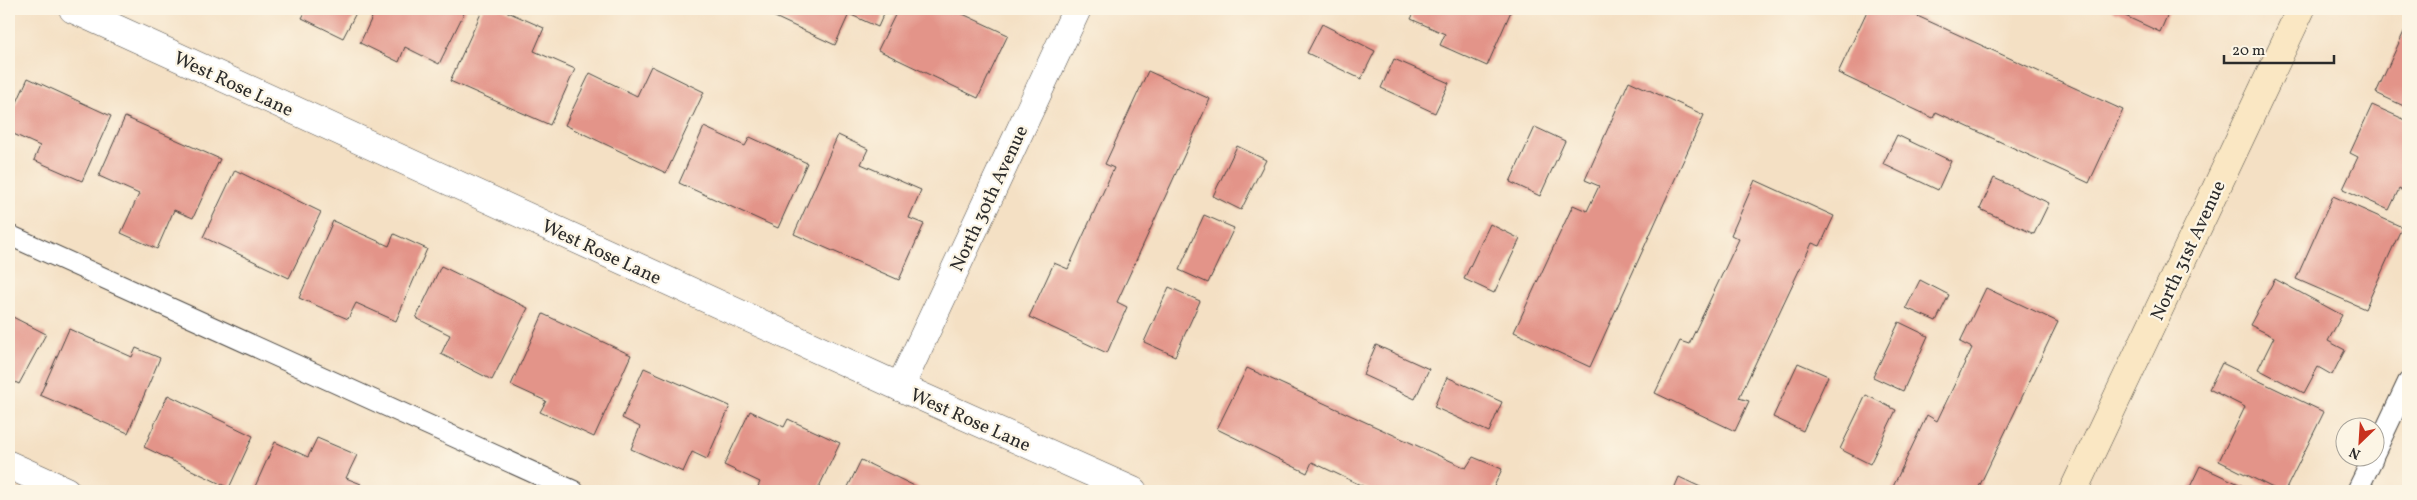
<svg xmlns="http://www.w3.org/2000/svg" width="2417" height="500" font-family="Vollkorn,serif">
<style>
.building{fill:#e39489}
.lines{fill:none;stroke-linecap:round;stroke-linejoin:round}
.lane-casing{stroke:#494642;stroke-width:22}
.street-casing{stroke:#494642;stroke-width:29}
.secondary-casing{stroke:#494642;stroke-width:29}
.lane{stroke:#fff;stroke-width:20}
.street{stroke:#fff;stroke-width:28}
.secondary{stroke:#fae7c3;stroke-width:28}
.labels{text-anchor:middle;stroke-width:4.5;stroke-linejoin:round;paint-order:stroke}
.street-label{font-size:19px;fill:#2b2b2b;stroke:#fcf5e5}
</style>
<rect width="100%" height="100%" fill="#fcf5e5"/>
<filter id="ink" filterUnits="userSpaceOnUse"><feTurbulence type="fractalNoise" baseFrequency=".02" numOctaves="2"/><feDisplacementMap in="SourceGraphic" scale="10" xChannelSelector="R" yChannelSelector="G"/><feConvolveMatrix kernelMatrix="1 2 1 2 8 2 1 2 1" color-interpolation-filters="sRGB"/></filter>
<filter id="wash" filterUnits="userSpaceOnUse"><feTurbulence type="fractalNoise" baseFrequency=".0096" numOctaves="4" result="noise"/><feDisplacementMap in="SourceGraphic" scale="20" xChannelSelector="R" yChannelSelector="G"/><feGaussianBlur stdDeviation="1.12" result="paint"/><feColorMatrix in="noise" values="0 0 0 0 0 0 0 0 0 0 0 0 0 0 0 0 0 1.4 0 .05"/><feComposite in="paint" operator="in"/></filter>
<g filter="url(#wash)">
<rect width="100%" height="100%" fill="#f4e0c4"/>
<g id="blocks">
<!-- building -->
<g class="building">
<path d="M 307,9 L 358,9 L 343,38 L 302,18 Z"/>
<path d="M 376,9 L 466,9 L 439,64 L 405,47 L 399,62 L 360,43 Z"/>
<path d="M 483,9 L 501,9 L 544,28 L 534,51 L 575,69 L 550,125 L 450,81 Z"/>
<path d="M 763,9 L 886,9 L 878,27 L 849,14 L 835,45 L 762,11 Z"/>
<path d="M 898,9 L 952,9 L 1008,35 L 978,98 L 878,50 Z"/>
<path d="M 1405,9 L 1512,9 L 1487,66 L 1440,45 L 1445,34 L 1411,19 L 1414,13 Z"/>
<path d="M 1868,9 L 1902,9 L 2123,110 L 2089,183 L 1936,112 L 1933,118 L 1838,73 Z"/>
<path d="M 2110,9 L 2170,9 L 2160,32 Z"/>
<path d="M 2408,23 L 2408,108 L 2376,93 Z"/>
<path d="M 1322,24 L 1375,51 L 1361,79 L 1307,53 Z"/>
<path d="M 1394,59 L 1449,83 L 1435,113 L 1381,88 Z"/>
<path d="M 651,66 L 704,92 L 666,173 L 565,125 L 590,73 L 637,96 Z"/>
<path d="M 1148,71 L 1210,99 L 1117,302 L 1127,307 L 1107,353 L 1029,317 L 1054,263 L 1068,269 L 1114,168 L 1105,164 Z"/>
<path d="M 28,78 L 111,116 L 82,181 L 34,160 L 40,146 L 9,132 L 9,120 Z"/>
<path d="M 1629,81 L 1704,115 L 1590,367 L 1514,332 L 1573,205 L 1587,211 L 1599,186 L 1585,180 Z"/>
<path d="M 2372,105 L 2408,121 L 2408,193 L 2399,189 L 2389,210 L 2343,189 L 2358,157 L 2350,153 Z"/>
<path d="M 125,117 L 220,159 L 193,218 L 174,210 L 157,249 L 121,233 L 139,194 L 99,176 Z"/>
<path d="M 704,127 L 745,146 L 750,137 L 807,163 L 778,228 L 679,183 Z"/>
<path d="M 1535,127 L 1565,141 L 1540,196 L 1510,182 Z"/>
<path d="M 838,135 L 868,149 L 861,164 L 921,190 L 909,218 L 924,224 L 899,280 L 794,234 Z"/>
<path d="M 1897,135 L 1951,161 L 1938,190 L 1883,164 Z"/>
<path d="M 1237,146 L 1266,160 L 1241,210 L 1213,196 Z"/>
<path d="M 235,170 L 321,212 L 289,278 L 203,237 Z"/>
<path d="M 1994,178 L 2049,203 L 2034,234 L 1980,209 Z"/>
<path d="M 1755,180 L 1834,216 L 1820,246 L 1812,243 L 1739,398 L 1749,401 L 1735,431 L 1655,393 L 1680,341 L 1689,344 L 1739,239 L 1731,235 Z"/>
<path d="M 2333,196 L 2402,227 L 2365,309 L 2296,279 Z"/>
<path d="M 1204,215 L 1234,228 L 1208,283 L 1179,270 Z"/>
<path d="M 333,221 L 389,246 L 394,234 L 427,249 L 396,321 L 356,303 L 348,319 L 299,298 Z"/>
<path d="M 1490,224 L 1520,239 L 1494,293 L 1464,279 Z"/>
<path d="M 441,266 L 528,308 L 492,380 L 441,354 L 450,335 L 416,318 Z"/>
<path d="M 2275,279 L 2342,315 L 2328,341 L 2345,350 L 2332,375 L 2318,367 L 2304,393 L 2258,369 L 2274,337 L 2250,325 Z"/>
<path d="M 1920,280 L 1949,295 L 1936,321 L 1906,308 Z"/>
<path d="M 1169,287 L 1200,301 L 1175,356 L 1144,342 Z"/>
<path d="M 1986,288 L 2058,322 L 1977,491 L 1891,491 L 1927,415 L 1937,421 L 1972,348 L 1960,342 Z"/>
<path d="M 543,314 L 631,355 L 594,437 L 540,412 L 546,401 L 511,385 Z"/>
<path d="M 9,315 L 46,334 L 19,384 L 9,379 Z"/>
<path d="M 1899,322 L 1928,336 L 1903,391 L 1873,377 Z"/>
<path d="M 69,329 L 132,357 L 136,348 L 160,358 L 128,433 L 40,395 Z"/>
<path d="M 1376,345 L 1429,369 L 1415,399 L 1363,375 Z"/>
<path d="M 1798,363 L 1828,376 L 1803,431 L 1773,417 Z"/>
<path d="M 2222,363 L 2324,412 L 2285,491 L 2279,491 L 2219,461 L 2245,407 L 2209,389 Z"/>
<path d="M 644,368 L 730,406 L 707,459 L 692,452 L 683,472 L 631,449 L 640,427 L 622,418 Z"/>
<path d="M 1247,368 L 1466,468 L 1473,457 L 1502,469 L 1492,491 L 1373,491 L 1312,462 L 1307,473 L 1217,429 Z"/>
<path d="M 1447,377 L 1502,402 L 1489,432 L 1434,407 Z"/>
<path d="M 168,395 L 253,436 L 229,488 L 144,447 Z"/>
<path d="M 1866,395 L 1896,410 L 1870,464 L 1840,449 Z"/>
<path d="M 750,411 L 784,427 L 788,419 L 840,443 L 817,491 L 756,491 L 760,482 L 724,465 Z"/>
<path d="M 317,438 L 357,455 L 346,478 L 361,484 L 358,491 L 253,491 L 275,442 L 308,457 Z"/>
<path d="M 861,460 L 925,491 L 846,491 Z"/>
<path d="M 2200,466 L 2254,491 L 2188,491 Z"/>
<path d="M 1679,477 L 1709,491 L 1673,491 Z"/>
</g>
</g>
</g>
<g filter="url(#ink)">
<use href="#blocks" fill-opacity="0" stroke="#494642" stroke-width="1"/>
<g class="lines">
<defs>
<g id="lane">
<path d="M 9,235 L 574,491"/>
<path d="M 2374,454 L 2408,382"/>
<path d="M 2357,491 L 2373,458"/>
</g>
<g id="street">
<path d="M 73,9 L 900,387 L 1133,491"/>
<path d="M 900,387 L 1077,9"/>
<path d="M 9,465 L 66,491"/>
</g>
<path id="secondary" d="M 2073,491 L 2301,9"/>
</defs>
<!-- lane casing -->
<use href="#lane" class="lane-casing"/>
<!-- street casing -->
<use href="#street" class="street-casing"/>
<!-- secondary casing -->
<use href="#secondary" class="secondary-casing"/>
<!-- lane -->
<use href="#lane" class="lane"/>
<!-- street -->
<use href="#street" class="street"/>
<!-- secondary -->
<use href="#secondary" class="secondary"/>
</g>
</g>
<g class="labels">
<!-- street labels -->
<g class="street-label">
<text transform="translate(234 83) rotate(25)" y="7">West Rose Lane</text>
<text transform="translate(988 198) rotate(-65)" y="7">North 30th Avenue</text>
<text transform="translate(2187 250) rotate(-65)" y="7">North 31st Avenue</text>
<text transform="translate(602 251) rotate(25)" y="7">West Rose Lane</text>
<text transform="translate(971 419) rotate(24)" y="7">West Rose Lane</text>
</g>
</g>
<!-- margin -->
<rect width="2417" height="500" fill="none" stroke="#fcf5e5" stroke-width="30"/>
<!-- north arrow -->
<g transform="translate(2360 442) rotate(205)"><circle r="24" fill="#fcf5e5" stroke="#a8a49b"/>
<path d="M0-4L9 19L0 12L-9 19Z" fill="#c8321e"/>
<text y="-8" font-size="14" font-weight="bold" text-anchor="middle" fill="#2b2b2b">N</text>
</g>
<!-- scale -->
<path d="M2224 55v8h110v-8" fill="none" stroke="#2b2b2b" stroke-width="2.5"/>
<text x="2232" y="55" font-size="15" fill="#2b2b2b" stroke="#fcf5e5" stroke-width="4" paint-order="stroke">20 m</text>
</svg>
